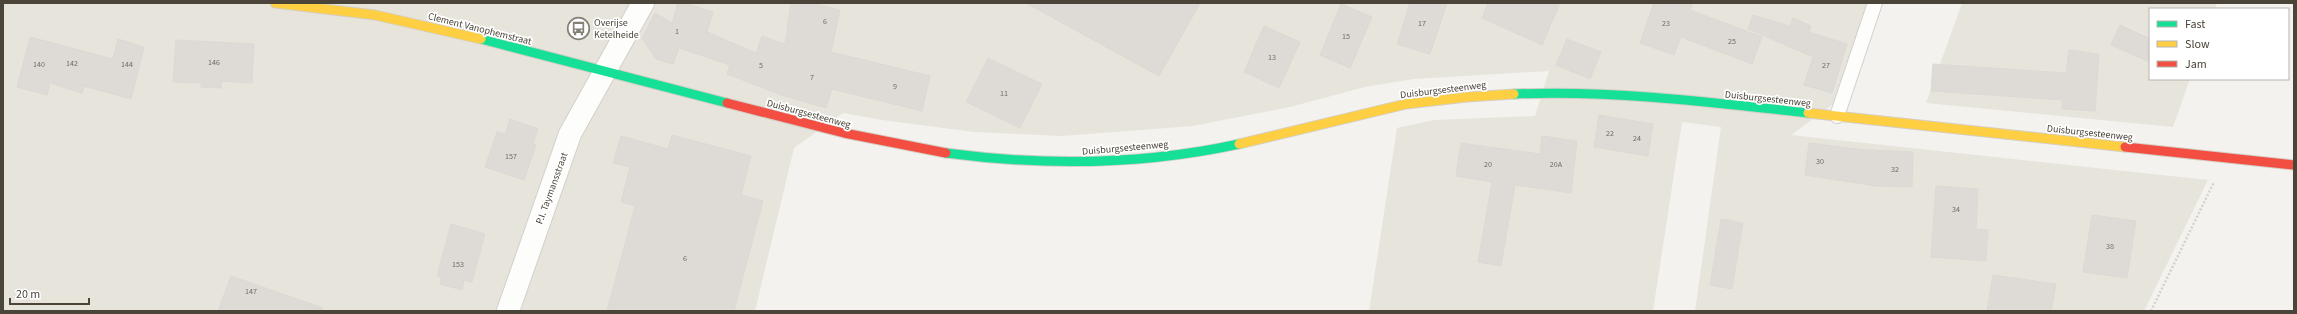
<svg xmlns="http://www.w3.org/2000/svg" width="2297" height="314" font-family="'Source Sans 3',sans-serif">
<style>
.residential{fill:#e7e4dc}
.building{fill:#dedbd6;stroke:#dcd9d4}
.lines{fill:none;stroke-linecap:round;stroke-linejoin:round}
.lane-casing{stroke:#d2d0cb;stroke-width:16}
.street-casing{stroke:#d2d0cb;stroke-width:24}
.fast-casing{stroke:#d3cfc5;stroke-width:11}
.slow-casing{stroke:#d3cfc5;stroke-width:11}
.jam-casing{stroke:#d3cfc5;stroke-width:11}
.path{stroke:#d3d2cc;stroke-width:2.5;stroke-dasharray:2 2;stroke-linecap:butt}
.lane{stroke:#fdfdfc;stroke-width:14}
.street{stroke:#fdfdfc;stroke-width:22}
.fast{stroke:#16e098;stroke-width:9}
.slow{stroke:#ffcf43;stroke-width:9}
.jam{stroke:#f24e42;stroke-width:9}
.labels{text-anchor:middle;stroke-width:3.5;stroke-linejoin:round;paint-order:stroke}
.number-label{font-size:8px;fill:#706a61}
.poi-label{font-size:10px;fill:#4b4439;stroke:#fff;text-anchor:start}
.street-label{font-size:10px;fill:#4b4439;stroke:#fff}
</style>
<rect width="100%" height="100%" fill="#f4f2ee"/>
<!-- residential -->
<g class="residential">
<path d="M 3,3 L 1873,3 L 1847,94 L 1791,135 L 2208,180 L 2144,311 L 1695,311 L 1721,127 L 1682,122 L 1653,311 L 1369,311 L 1397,128 L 1434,120 L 1535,116 L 1549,71 L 1414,79 L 1365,87 L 1290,107 L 1193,126 L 1062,136 L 974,132 L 882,120 L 843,113 L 794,148 L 755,311 L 3,311 Z"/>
<path d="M 1962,3 L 2217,3 L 2215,9 L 2150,9 L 2150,79 L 2190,79 L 2173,127 L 1926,103 Z"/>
</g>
<!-- building -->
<g class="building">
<path d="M 678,3 L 691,5 L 713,12 L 707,32 L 756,53 L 762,36 L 785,44 L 791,3 L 820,3 L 820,5 L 840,10 L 831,52 L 930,76 L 922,111 L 832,89 L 826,108 L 781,95 L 727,74 L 730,65 L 679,48 L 673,64 L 656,59 L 642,38 L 655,13 L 672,23 Z"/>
<path d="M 1026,3 L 1200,3 L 1159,76 Z"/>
<path d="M 1410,3 L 1447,3 L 1430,54 L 1397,44 Z"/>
<path d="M 1488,3 L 1560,3 L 1542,45 L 1482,18 Z"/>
<path d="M 1654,3 L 1693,3 L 1690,10 L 1762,37 L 1752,64 L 1681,37 L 1674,55 L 1640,43 Z"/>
<path d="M 1341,4 L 1372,17 L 1350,68 L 1320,55 Z"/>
<path d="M 1753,15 L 1790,26 L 1793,18 L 1811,26 L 1809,32 L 1847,44 L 1832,93 L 1804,85 L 1813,57 L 1748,29 Z"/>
<path d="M 2120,25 L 2150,39 L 2150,62 L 2111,45 Z"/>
<path d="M 1264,26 L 1300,42 L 1279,88 L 1244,72 Z"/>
<path d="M 30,37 L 113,59 L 118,39 L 144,47 L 131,99 L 84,86 L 82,93 L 50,83 L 47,95 L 17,87 Z"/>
<path d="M 1567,39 L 1601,52 L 1590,79 L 1556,65 Z"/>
<path d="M 176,40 L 254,44 L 252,83 L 222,81 L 221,88 L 201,87 L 201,83 L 173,82 Z"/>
<path d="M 2069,50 L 2099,54 L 2095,111 L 2062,109 L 2062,100 L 1931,91 L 1933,64 L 2066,73 Z"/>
<path d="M 988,58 L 1042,84 L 1020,128 L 966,102 Z"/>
<path d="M 1599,115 L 1653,124 L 1648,156 L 1594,147 Z"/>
<path d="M 510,119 L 538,129 L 533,144 L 536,145 L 524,180 L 485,167 L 497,132 L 505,134 Z"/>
<path d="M 672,135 L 751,156 L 741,195 L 763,201 L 734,311 L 607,311 L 635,206 L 621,202 L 630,167 L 613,163 L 621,136 L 668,149 Z"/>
<path d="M 1542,136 L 1577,141 L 1571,193 L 1515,185 L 1501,266 L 1478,262 L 1492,182 L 1456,176 L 1461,143 L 1540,154 Z"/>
<path d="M 1809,143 L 1865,150 L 1913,152 L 1912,187 L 1877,186 L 1805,175 Z"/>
<path d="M 1936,186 L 1978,189 L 1976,229 L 1988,230 L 1986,261 L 1931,257 Z"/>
<path d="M 2092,215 L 2136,221 L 2127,278 L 2083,272 Z"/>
<path d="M 1721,219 L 1743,223 L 1732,289 L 1710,285 Z"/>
<path d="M 451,224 L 485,234 L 472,282 L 464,280 L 462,290 L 440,284 L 441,277 L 437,276 Z"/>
<path d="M 1993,275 L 2056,284 L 2051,311 L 1987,311 Z"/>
<path d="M 231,276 L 323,308 L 322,311 L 218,311 Z"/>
</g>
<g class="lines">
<defs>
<path id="lane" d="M 1837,116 L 1875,3"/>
<path id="street" d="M 508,311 L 570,134 L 643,3"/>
<g id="fast">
<path d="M 481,39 L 727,103"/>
<path d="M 1514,94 C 1613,90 1710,102 1808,113"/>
<path d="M 946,153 C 1044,166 1143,165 1239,144"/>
</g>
<g id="slow">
<path d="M 275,3 L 375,15 L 481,39"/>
<path d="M 1808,113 L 2125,147"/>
<path d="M 1239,144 L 1406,104 L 1467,97 L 1514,94"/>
</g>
<g id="jam">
<path d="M 727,103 L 844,133 L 946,153"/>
<path d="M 2125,147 L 2294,165"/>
</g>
</defs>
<!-- lane casing -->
<use href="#lane" class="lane-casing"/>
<!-- street casing -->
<use href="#street" class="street-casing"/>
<!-- fast casing -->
<use href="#fast" class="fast-casing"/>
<!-- slow casing -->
<use href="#slow" class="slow-casing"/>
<!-- jam casing -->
<use href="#jam" class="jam-casing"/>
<!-- path -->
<path class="path" d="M 2151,311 L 2214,182"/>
<!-- lane -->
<use href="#lane" class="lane"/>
<!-- street -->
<use href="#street" class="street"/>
<!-- fast -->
<use href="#fast" class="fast"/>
<!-- slow -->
<use href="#slow" class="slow"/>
<!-- jam -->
<use href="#jam" class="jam"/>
</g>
<!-- icons -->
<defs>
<symbol id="bus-ring" viewBox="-11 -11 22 22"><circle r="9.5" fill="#fff" stroke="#868178" stroke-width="1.5"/><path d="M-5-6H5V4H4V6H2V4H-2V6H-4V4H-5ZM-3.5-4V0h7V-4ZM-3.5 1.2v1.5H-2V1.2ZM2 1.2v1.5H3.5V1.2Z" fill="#868178"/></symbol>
</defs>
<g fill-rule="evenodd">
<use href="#bus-ring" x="566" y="16" width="25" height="25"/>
</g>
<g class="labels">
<!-- number labels -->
<g class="number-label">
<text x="825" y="24">6</text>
<text x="1422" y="26">17</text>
<text x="1666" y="26">23</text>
<text x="677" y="34">1</text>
<text x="1346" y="39">15</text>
<text x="1732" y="44">25</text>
<text x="1272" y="60">13</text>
<text x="214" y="65">146</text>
<text x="72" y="66">142</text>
<text x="39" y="67">140</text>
<text x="127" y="67">144</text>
<text x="761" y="68">5</text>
<text x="1826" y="68">27</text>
<text x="812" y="80">7</text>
<text x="895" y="89">9</text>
<text x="1004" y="96">11</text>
<text x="1610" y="136">22</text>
<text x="1637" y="141">24</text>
<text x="511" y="159">157</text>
<text x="1820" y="164">30</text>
<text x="1488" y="167">20</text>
<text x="1556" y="167">20A</text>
<text x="1895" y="172">32</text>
<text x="1956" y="212">34</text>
<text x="2110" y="249">38</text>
<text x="685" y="261">6</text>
<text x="458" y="267">153</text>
<text x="251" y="294">147</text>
</g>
<!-- poi labels -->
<g class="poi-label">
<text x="594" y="26">Overijse<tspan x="594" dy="12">Ketelheide</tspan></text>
</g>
<!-- street labels -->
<g class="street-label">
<text transform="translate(480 28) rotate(14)" y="4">Clement Vanophemstraat</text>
<text transform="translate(1443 89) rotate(-7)" y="4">Duisburgsesteenweg</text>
<text transform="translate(1768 98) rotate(6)" y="4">Duisburgsesteenweg</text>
<text transform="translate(809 113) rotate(15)" y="4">Duisburgsesteenweg</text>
<text transform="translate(2090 132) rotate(6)" y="4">Duisburgsesteenweg</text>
<text transform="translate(1125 147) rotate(-5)" y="4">Duisburgsesteenweg</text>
<text transform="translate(551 188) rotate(-70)" y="4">P.I. Taymansstraat</text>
</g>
</g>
<!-- border -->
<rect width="2297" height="314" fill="none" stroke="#4b4439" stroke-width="8"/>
<!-- legend -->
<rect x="2149" y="8" width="140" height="72" fill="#ffffff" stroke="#b7b4b0"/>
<rect x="2157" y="21" width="20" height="6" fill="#16e098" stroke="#b7b4b0"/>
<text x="2185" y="28" font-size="12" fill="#4b4439">Fast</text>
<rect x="2157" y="41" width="20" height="6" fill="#ffcf43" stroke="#b7b4b0"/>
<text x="2185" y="48" font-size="12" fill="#4b4439">Slow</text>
<rect x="2157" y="61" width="20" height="6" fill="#f24e42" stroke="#b7b4b0"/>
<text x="2185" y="68" font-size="12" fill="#4b4439">Jam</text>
<!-- scale -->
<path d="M10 298v6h79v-6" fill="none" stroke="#4b4439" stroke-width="2"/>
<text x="16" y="298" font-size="12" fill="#4b4439" stroke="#ffffff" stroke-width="3" paint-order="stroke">20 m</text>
</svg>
